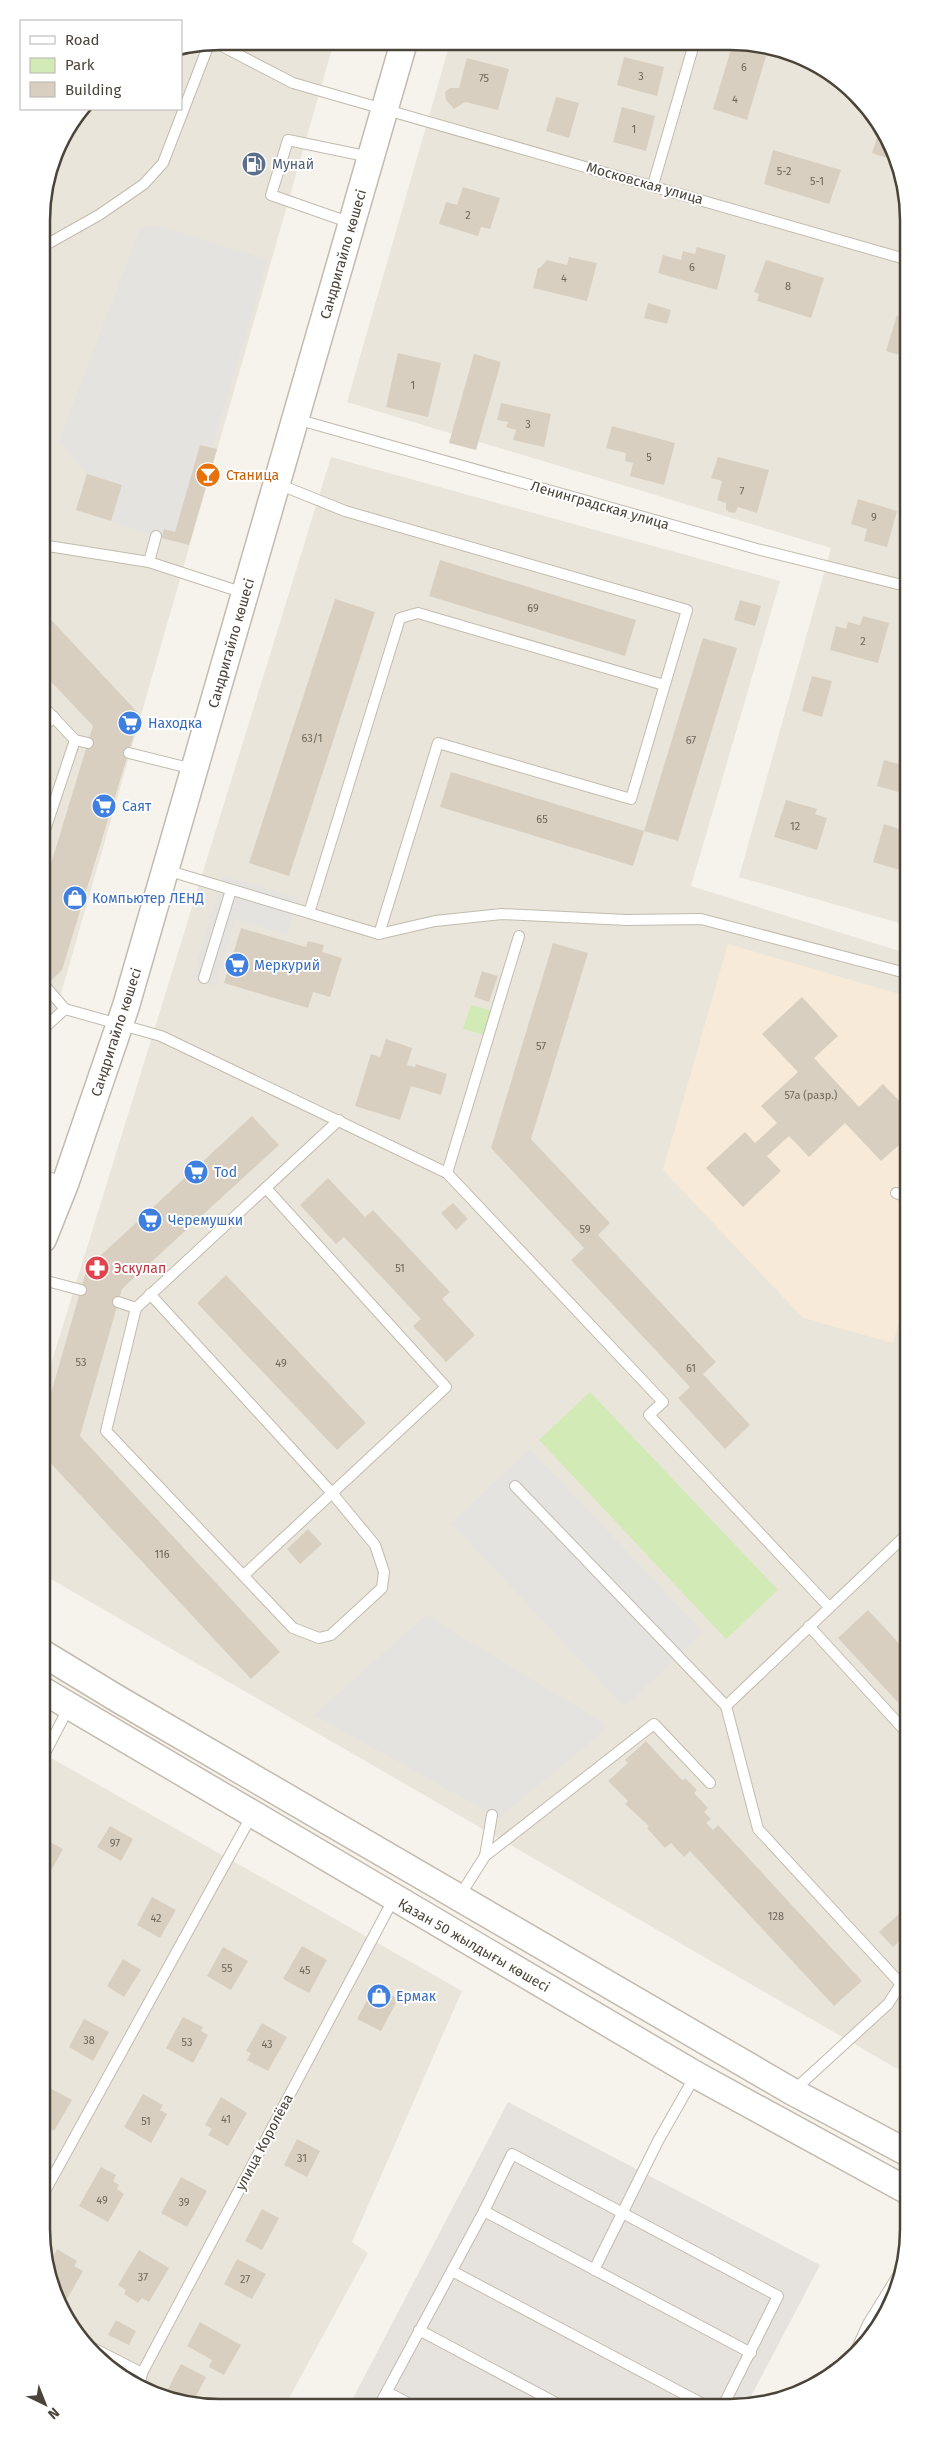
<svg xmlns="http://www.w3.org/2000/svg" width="950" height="2449" font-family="'Fira Sans',sans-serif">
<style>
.residential{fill:#eae5da}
.commercial{fill:#f7ead8}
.industrial{fill:#e6e2dd}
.green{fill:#d2eab5}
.parking{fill:#e5e3e0}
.building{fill:#d8cfc1}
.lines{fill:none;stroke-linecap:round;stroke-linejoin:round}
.service-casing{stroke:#c2bbae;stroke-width:12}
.tertiary-casing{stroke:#c2bbae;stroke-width:29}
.service{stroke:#fff;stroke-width:10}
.tertiary{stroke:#fff;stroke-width:26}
.labels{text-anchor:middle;stroke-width:4;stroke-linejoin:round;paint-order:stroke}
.number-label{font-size:11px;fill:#6e675b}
.service-label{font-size:14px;fill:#4e5e75;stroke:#fff;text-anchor:start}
.street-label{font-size:14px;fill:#4b4439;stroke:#fff}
.food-label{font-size:14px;fill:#c56008;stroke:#fff;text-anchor:start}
.shop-label{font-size:14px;fill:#366cbe;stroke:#fff;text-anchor:start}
.health-label{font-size:14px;fill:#be3a42;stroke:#fff;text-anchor:start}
.rim{fill:none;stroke:#4b4439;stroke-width:2.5}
</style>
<rect width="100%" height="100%" fill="#f6f3ec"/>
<!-- residential -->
<g class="residential">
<path d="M 220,41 L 334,42 L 43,1057 L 42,208 L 60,141 L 84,109 L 181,109 L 181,49 Z"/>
<path d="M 450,43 L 765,45 L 819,65 L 856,93 L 885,131 L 905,185 L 906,925 L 739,877 L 831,548 L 347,402 Z"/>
<path d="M 331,457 L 780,581 L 691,886 L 906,953 L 908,2075 L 44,1575 L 43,1390 Z"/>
<path d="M 44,1754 L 462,1991 L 352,2242 L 368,2253 L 286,2404 L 185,2404 L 141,2389 L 94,2356 L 65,2318 L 45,2264 Z"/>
</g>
<!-- commercial -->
<path class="commercial" d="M 728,944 L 906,996 L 907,1293 L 893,1343 L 803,1318 L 663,1170 Z"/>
<!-- industrial -->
<path class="industrial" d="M 508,2102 L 820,2265 L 747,2404 L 350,2404 Z"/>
<!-- green -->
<g class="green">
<path d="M 471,1005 L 492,1011 L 485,1035 L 463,1029 Z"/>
<path d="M 590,1392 L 778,1590 L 726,1639 L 539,1440 Z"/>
</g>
<!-- parking -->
<g class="parking">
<path d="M 157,225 L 268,260 L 212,448 L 200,445 L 175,532 L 164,529 L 161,538 L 76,510 L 87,474 L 59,441 L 140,228 Z"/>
<path d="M 223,876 L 299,898 L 287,935 L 235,919 L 215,986 L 192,980 Z"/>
<path d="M 530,1449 L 703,1632 L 624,1707 L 451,1523 Z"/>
<path d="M 426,1615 L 604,1723 L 605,1730 L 499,1818 L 314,1715 Z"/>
</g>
<!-- building -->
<g class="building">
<path d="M 732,46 L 766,56 L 747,120 L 713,109 Z"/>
<path d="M 624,57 L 664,67 L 657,96 L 617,85 Z"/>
<path d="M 467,58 L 509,69 L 498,110 L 465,102 L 454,109 L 446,100 L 445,92 L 450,88 L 459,88 Z"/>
<path d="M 556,97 L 579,103 L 569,138 L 546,131 Z"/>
<path d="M 622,107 L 655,116 L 646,151 L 613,142 Z"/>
<path d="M 881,126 L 885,131 L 896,161 L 872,153 Z"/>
<path d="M 773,150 L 841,170 L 829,204 L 764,184 Z"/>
<path d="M 463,187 L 500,198 L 490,229 L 481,227 L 478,236 L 439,224 L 446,202 L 457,205 Z"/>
<path d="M 697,247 L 726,255 L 717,290 L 658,273 L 663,255 L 681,260 L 683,251 L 695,254 Z"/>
<path d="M 569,257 L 597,263 L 587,301 L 533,288 L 538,268 L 541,267 L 547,260 L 567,265 Z"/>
<path d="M 766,260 L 824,278 L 811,318 L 757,301 L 759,294 L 754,292 Z"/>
<path d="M 648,303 L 671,310 L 667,324 L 644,318 Z"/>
<path d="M 897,315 L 905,318 L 906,357 L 886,351 Z"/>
<path d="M 398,353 L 441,363 L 428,417 L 386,407 Z"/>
<path d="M 474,354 L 501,362 L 476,450 L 449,443 Z"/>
<path d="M 501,403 L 551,414 L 544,447 L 513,440 L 516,430 L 506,427 L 508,422 L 497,420 Z"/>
<path d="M 612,426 L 675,443 L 664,485 L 630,476 L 633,463 L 625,461 L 626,453 L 606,448 Z"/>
<path d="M 200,445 L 217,449 L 189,545 L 161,538 L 164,529 L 175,532 Z"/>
<path d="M 718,457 L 769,470 L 757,513 L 738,507 L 735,513 L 729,512 L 726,509 L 726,503 L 717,500 L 722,481 L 711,478 Z"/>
<path d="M 87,474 L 122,485 L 111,521 L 76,510 Z"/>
<path d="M 858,499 L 897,511 L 887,547 L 864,541 L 867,529 L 851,524 Z"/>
<path d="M 440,560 L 636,620 L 625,656 L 429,596 Z"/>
<path d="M 335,599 L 375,612 L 289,876 L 249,863 Z"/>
<path d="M 740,600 L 761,606 L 755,626 L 734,620 Z"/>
<path d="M 42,610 L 140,715 L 62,970 L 43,988 L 43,890 L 93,726 L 42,672 Z"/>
<path d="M 863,616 L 889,623 L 878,663 L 830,650 L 836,626 L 846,629 L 848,622 L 860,625 Z"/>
<path d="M 703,638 L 737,648 L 678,841 L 644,831 Z"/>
<path d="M 812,676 L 832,681 L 822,717 L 802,711 Z"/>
<path d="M 884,760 L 906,766 L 906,794 L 877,786 Z"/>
<path d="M 451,772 L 644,831 L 633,866 L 440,807 Z"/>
<path d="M 786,800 L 817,809 L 815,814 L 827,818 L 817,850 L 774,837 Z"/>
<path d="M 884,824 L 906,831 L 906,872 L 873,862 Z"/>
<path d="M 241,928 L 306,947 L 308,941 L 324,945 L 322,952 L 342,958 L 330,997 L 313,992 L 308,1008 L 224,983 Z"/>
<path d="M 553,943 L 588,953 L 531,1139 L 610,1223 L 598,1235 L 716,1362 L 703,1374 L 750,1425 L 725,1449 L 678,1398 L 690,1387 L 571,1260 L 584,1248 L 491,1148 Z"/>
<path d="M 482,971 L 498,976 L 489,1002 L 474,997 Z"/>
<path d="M 802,997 L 838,1036 L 814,1058 L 859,1107 L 883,1084 L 907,1109 L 907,1138 L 881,1161 L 845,1123 L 809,1157 L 789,1136 L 767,1156 L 781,1171 L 743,1207 L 706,1168 L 745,1132 L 755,1143 L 777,1123 L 761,1106 L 798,1072 L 762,1034 Z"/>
<path d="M 386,1039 L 412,1048 L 407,1065 L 415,1067 L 416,1064 L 447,1074 L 441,1095 L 411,1086 L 400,1120 L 355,1106 L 371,1054 L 380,1057 Z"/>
<path d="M 252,1116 L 279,1145 L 122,1289 L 80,1436 L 280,1652 L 251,1679 L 44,1456 L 43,1421 L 87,1268 Z"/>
<path d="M 328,1178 L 365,1217 L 373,1210 L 450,1292 L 442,1299 L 475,1335 L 446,1362 L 413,1326 L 421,1319 L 344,1237 L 336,1244 L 300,1205 Z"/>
<path d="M 453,1203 L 468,1219 L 456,1230 L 441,1213 Z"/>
<path d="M 226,1275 L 366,1423 L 337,1450 L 197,1303 Z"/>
<path d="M 308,1529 L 322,1544 L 300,1564 L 287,1549 Z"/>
<path d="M 868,1610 L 907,1652 L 908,1713 L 838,1638 Z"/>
<path d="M 646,1741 L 683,1781 L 685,1778 L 697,1790 L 694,1793 L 708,1808 L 704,1812 L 711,1819 L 706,1823 L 713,1830 L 718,1825 L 862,1981 L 834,2006 L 690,1851 L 684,1857 L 671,1843 L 665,1848 L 647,1828 L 649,1826 L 625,1804 L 628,1801 L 608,1781 L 628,1763 L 625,1760 Z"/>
<path d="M 110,1826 L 133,1839 L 121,1861 L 97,1847 Z"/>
<path d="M 44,1839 L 63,1849 L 48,1876 L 44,1874 Z"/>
<path d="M 152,1897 L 176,1910 L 160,1938 L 137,1925 Z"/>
<path d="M 900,1913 L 908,1921 L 908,1933 L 893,1947 L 879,1932 Z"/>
<path d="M 302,1946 L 327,1960 L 309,1993 L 283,1979 Z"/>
<path d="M 223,1947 L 248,1961 L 231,1990 L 207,1976 Z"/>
<path d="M 123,1959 L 141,1970 L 124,1997 L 107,1986 Z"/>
<path d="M 374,1987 L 398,1999 L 381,2031 L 357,2019 Z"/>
<path d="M 183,2017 L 203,2027 L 201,2031 L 208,2035 L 193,2063 L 166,2048 Z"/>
<path d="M 84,2019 L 109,2032 L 93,2061 L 69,2047 Z"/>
<path d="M 262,2023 L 287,2037 L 268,2071 L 247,2060 L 251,2053 L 246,2051 Z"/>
<path d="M 48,2087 L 72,2100 L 54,2131 L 45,2125 L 44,2093 Z"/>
<path d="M 143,2094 L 163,2105 L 160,2110 L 167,2114 L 151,2143 L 124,2127 Z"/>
<path d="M 221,2097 L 247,2113 L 228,2146 L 208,2135 L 212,2129 L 205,2125 Z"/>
<path d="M 297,2139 L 320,2151 L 307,2177 L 284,2165 Z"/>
<path d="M 101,2167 L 116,2175 L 113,2181 L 119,2185 L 117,2189 L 124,2194 L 108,2222 L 79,2206 Z"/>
<path d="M 181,2177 L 207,2191 L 187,2227 L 161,2213 Z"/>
<path d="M 262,2209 L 279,2218 L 262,2250 L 245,2241 Z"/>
<path d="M 57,2249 L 77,2261 L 74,2266 L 83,2271 L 67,2299 L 55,2292 L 47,2269 Z"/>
<path d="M 139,2250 L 169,2268 L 149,2302 L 142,2298 L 138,2303 L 124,2294 L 126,2290 L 118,2285 Z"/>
<path d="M 237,2259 L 266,2274 L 252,2299 L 224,2284 Z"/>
<path d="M 116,2320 L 136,2331 L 129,2345 L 108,2335 Z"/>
<path d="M 200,2322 L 241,2345 L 224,2375 L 209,2367 L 212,2360 L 187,2346 Z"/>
<path d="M 181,2364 L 206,2377 L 193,2402 L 168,2389 Z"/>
</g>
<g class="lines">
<defs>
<g id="service">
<path d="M 214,42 L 293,83 L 905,259"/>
<path d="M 653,185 L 694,44"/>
<path d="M 351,223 L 271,195 L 288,140 L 370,157"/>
<path d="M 42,247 L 99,215 L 144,184 L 163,163 L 209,44"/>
<path d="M 296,419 L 757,549 L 906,586"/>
<path d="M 42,545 L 149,562 L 244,593"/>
<path d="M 149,562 L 156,536"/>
<path d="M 42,705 L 75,740 L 88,743"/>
<path d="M 42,728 L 54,717"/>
<path d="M 129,753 L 193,769"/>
<path d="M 43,836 L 75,740"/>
<path d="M 166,870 L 379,934 L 438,743 L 631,799 L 687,610 L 345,511 L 278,484"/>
<path d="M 309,913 L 400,618 L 418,613 L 664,685"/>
<path d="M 379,934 L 435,921 L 502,914 L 627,920 L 701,919 L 906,973"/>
<path d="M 204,978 L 231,890"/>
<path d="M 45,986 L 65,1009"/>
<path d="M 43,1029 L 65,1009 L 161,1036 L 447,1173 L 663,1402 L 649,1415 L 829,1607"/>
<path d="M 447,1173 L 519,936"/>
<path d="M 43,1175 L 64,1183"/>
<path d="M 896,1193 L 907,1197"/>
<path d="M 43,1280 L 81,1290"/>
<path d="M 150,1294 L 332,1493 L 375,1545 L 384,1572 L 382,1588 L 331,1635 L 319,1638 L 293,1628 L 106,1431 L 136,1308 L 339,1120"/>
<path d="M 118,1302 L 136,1308"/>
<path d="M 515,1486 L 726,1706"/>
<path d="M 244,1575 L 446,1387 L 266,1188"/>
<path d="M 809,1626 L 908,1734"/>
<path d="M 44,1755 L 69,1707"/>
<path d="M 485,1856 L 492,1815"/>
<path d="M 459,1897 L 485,1856 L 654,1724 L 710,1783"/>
<path d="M 901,1984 L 758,1829 L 726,1706 L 907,1534"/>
<path d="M 793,2091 L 888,2004 L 908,1973"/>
<path d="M 45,2191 L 252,1815"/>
<path d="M 484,2211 L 751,2353"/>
<path d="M 594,2270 L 658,2141 L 695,2076"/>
<path d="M 452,2271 L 703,2404"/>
<path d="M 419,2330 L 558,2404"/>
<path d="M 85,2344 L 142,2373"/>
<path d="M 854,2355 L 868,2324 L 902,2269"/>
<path d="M 139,2388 L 142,2373 L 394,1898"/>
<path d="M 387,2392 L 410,2404"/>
<path d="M 380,2404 L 484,2211 L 512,2154 L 778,2296 L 724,2404"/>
</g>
<g id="tertiary">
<path d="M 43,1239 L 65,1184 L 126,1006 L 404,42"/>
<path d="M 44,1654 L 118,1699 L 793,2092 L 908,2153"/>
<path d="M 44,1691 L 696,2075 L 908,2191"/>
</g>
</defs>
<!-- service casing -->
<use href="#service" class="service-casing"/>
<!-- tertiary casing -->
<use href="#tertiary" class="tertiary-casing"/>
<!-- service -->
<use href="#service" class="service"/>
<!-- tertiary -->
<use href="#tertiary" class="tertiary"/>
</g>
<!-- icons -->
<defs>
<symbol id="fuel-disc" viewBox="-11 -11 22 22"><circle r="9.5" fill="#5c6f8a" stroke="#fff"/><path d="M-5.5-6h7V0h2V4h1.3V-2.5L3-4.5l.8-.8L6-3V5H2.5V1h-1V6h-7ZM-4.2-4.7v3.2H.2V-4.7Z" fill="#fff"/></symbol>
<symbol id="bar-disc" viewBox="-11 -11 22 22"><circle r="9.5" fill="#e8710a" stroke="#fff"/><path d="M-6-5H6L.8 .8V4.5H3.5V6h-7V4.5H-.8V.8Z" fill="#fff"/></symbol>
<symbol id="supermarket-disc" viewBox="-11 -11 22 22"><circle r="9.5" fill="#3f7fe0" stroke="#fff"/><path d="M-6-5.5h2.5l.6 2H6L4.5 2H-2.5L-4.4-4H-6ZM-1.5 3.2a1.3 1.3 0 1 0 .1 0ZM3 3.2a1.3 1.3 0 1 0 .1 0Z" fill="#fff"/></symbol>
<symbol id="shop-disc" viewBox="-11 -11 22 22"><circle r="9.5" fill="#3f7fe0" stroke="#fff"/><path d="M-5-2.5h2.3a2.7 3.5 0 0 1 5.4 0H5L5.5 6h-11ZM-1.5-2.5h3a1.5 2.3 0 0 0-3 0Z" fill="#fff"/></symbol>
<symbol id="pharmacy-disc" viewBox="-11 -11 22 22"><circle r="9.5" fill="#e0444e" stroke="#fff"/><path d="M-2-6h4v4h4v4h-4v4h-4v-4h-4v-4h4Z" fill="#fff"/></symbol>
</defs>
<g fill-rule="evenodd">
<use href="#fuel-disc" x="240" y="150" width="28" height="28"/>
<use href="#bar-disc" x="194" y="461" width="28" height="28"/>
<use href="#supermarket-disc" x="116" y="709" width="28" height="28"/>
<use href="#supermarket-disc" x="90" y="792" width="28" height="28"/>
<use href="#shop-disc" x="61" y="884" width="28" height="28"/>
<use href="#supermarket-disc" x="223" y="951" width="28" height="28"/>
<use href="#supermarket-disc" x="182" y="1158" width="28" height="28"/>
<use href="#supermarket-disc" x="136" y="1206" width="28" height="28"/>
<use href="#pharmacy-disc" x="83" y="1254" width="28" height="28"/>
<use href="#shop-disc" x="365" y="1982" width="28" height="28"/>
</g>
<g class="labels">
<!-- number labels -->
<g class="number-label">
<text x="744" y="71">6</text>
<text x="641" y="80">3</text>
<text x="484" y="82">75</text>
<text x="735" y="103">4</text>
<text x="634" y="133">1</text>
<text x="784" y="175">5-2</text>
<text x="817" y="185">5-1</text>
<text x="468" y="219">2</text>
<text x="692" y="271">6</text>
<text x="564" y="282">4</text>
<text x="788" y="290">8</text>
<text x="413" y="389">1</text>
<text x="528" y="428">3</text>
<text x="649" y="461">5</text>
<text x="742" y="495">7</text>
<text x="874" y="521">9</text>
<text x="533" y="612">69</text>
<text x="863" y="645">2</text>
<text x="312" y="742">63/1</text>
<text x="691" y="744">67</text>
<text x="542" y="823">65</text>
<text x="795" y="830">12</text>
<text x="541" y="1050">57</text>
<text x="811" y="1099">57а (разр.)</text>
<text x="585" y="1233">59</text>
<text x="400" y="1272">51</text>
<text x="81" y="1366">53</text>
<text x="281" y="1367">49</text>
<text x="691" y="1372">61</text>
<text x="162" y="1558">116</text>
<text x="115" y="1847">97</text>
<text x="776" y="1920">128</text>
<text x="156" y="1922">42</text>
<text x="227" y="1972">55</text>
<text x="305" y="1974">45</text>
<text x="89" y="2044">38</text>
<text x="187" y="2046">53</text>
<text x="267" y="2048">43</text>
<text x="226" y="2123">41</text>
<text x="146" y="2125">51</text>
<text x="302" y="2162">31</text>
<text x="102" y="2204">49</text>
<text x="184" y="2206">39</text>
<text x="143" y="2281">37</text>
<text x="245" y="2283">27</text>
</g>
<!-- service labels -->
<g class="service-label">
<text x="272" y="169">Мунай</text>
</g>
<!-- street labels -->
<g class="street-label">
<text transform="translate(645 183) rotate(16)" y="5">Московская улица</text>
<text transform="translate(343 254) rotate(-74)" y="5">Сандригайло көшесі</text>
<text transform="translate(600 505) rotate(16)" y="5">Ленинградская улица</text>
<text transform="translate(231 643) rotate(-74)" y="5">Сандригайло көшесі</text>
<text transform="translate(116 1032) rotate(-72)" y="5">Сандригайло көшесі</text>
<text transform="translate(474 1945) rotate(30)" y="5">Қазан 50 жылдығы көшесі</text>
<text transform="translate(264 2142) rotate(-62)" y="5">улица Королёва</text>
</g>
<!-- food labels -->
<g class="food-label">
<text x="226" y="480">Станица</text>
</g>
<!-- shop labels -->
<g class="shop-label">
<text x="148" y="728">Находка</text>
<text x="122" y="811">Саят</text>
<text x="92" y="903">Компьютер ЛЕНД</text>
<text x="254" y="970">Меркурий</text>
<text x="214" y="1177">Tod</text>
<text x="168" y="1225">Черемушки</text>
<text x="396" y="2001">Ермак</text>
</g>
<!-- health labels -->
<g class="health-label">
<text x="114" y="1273">Эскулап</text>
</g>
</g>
<!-- crop -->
<path d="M0 0H950V2449H0ZM220 50H730A170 170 0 0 1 900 220V2229A170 170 0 0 1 730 2399H220A170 170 0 0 1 50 2229V220A170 170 0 0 1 220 50Z" fill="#fff" fill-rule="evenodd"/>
<path class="rim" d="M220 50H730A170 170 0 0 1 900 220V2229A170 170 0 0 1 730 2399H220A170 170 0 0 1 50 2229V220A170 170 0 0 1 220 50Z"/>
<!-- legend -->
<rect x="20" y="20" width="162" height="90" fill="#ffffff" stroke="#b7b4b0"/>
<rect x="30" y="36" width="25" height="8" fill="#ffffff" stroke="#b7b4b0"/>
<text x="65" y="45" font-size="15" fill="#4b4439">Road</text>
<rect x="30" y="58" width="25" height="15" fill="#d2eab5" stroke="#b7b4b0"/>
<text x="65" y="70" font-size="15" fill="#4b4439">Park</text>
<rect x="30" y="82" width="25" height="15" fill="#d8cfc1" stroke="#b7b4b0"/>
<text x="65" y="95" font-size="15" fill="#4b4439">Building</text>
<!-- north arrow -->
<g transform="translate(45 2404) rotate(137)" stroke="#ffffff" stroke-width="4" paint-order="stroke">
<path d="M0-4L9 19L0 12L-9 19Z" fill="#4b4439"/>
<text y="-8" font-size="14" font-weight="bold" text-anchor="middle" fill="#4b4439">N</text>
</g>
</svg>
